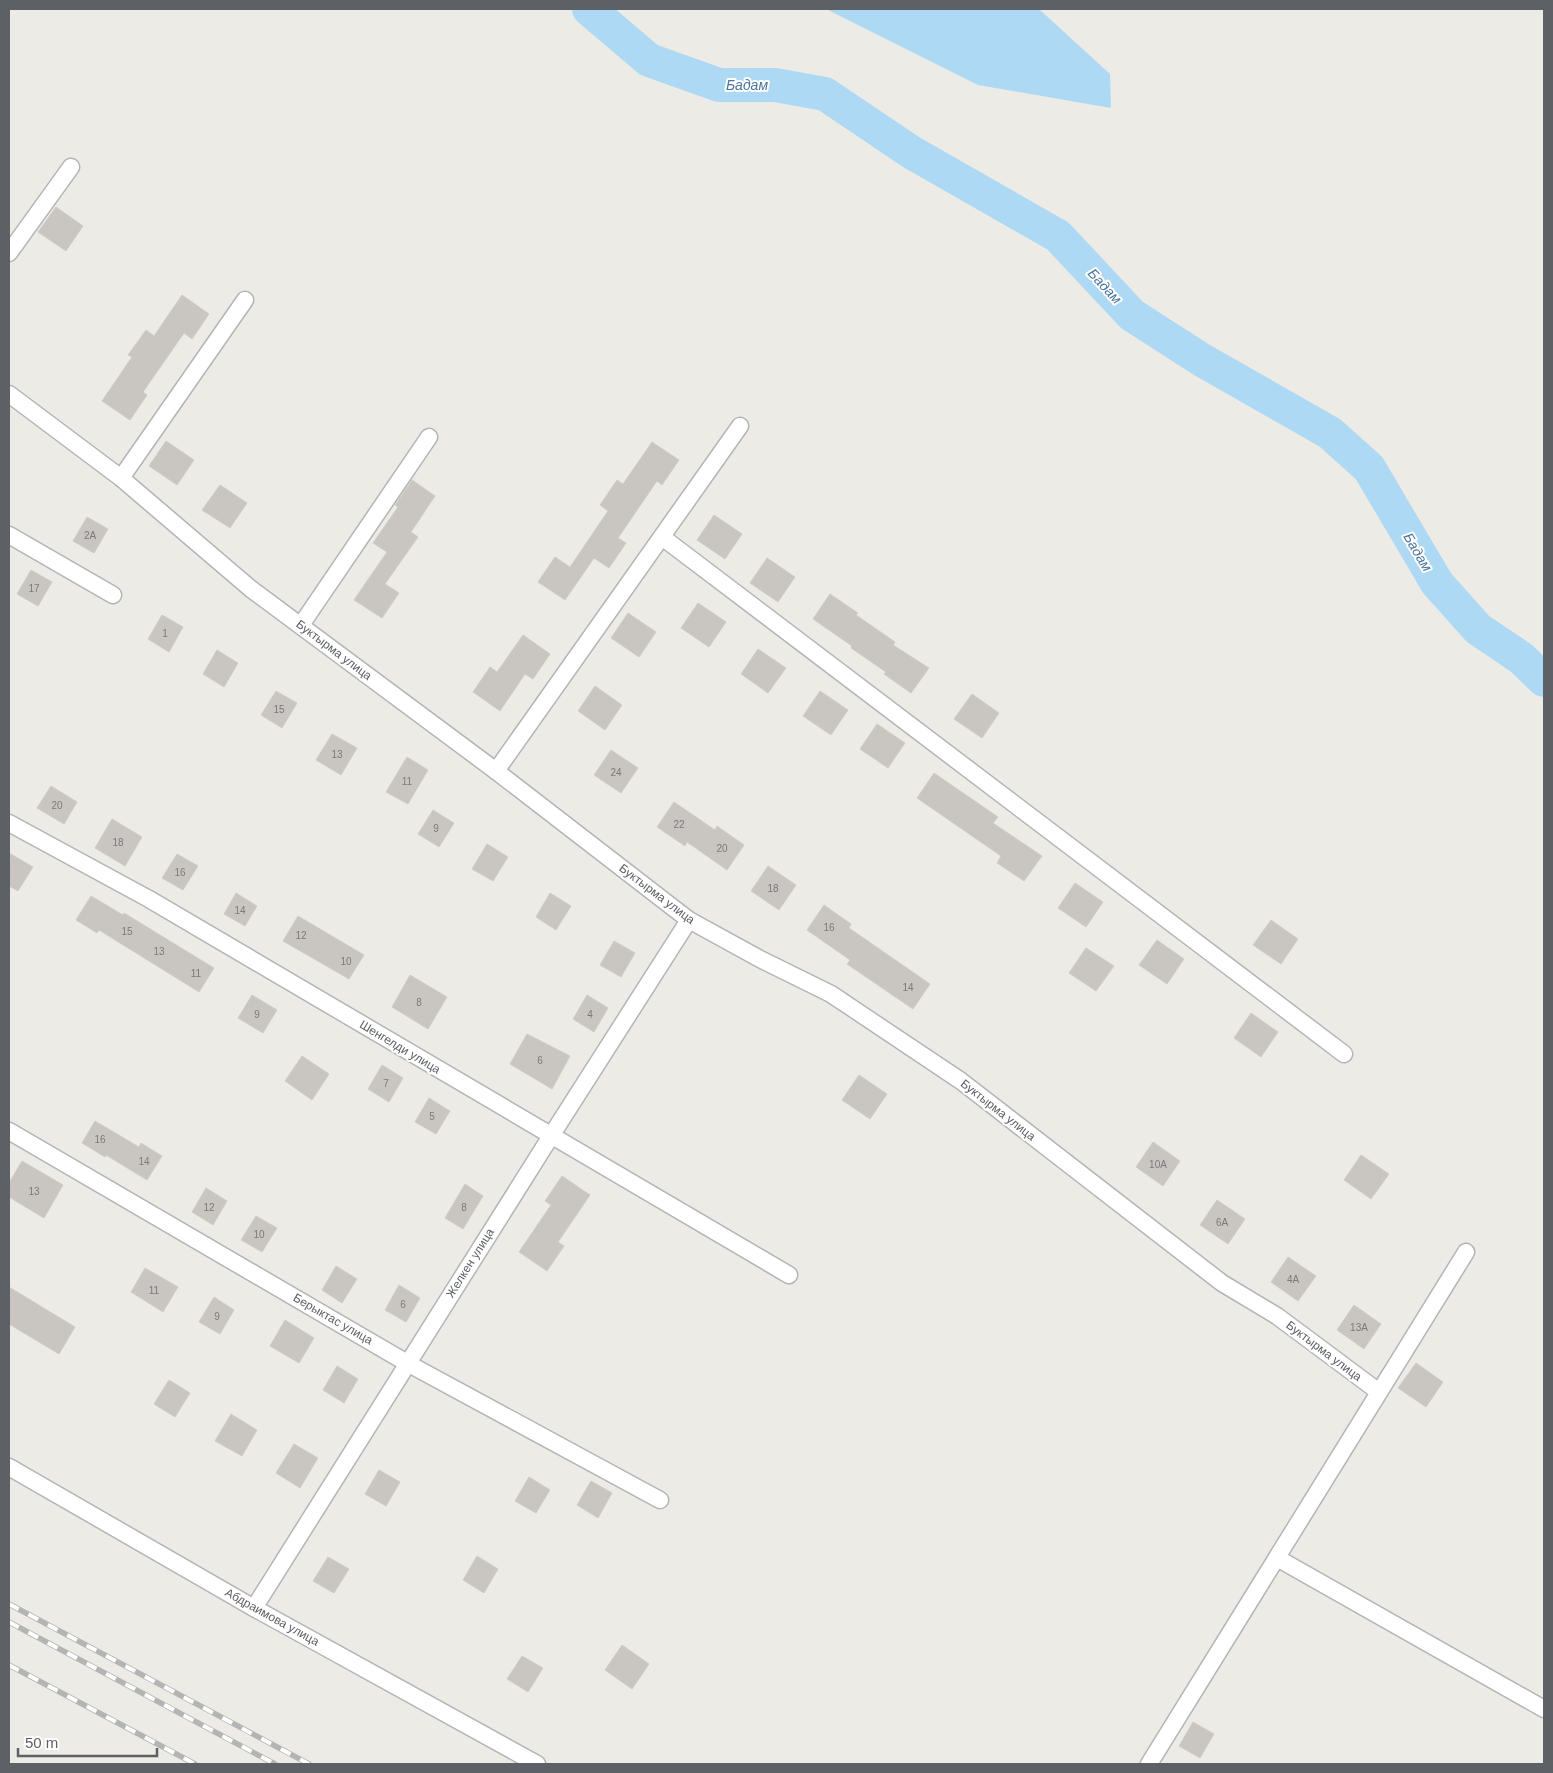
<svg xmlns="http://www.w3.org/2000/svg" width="1553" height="1773" font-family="Arial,sans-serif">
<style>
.water{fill:#aed9f4}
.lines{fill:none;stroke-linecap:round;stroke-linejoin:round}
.river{stroke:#aed9f4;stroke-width:34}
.building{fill:#c9c6c2;stroke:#d1cdc4}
.street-casing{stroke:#b2b5b8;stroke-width:19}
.street{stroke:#fff;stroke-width:16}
.rail-casing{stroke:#b3b4b4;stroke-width:5.5}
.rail{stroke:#fff;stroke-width:4;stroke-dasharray:11;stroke-linecap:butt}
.labels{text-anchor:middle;stroke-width:4;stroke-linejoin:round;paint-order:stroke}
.number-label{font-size:10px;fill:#787a7c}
.street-label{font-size:12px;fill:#5d6064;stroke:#fff}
.water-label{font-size:14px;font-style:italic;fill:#4a759c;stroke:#fff}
</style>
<rect width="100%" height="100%" fill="#edebe5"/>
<!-- water -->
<path class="water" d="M 826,9 L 1039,9 L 1110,74 L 1111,108 L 978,85 Z"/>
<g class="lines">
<!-- river -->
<path class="river" d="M 589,9 L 649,60 L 719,85 L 775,85 L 825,94 L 911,152 L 1058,236 L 1132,315 L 1202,360 L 1330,433 L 1369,468 L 1437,583 L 1478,629 L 1521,658 L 1544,680"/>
</g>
<!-- building -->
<g class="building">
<path d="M 56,207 L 83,226 L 66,251 L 38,232 Z"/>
<path d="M 182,295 L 209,314 L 192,339 L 184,333 L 143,392 L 147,395 L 130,420 L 102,401 L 132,357 L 128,355 L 146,330 L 154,336 Z"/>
<path d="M 166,441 L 194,460 L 177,485 L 149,466 Z"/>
<path d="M 652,442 L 679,460 L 662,485 L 657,481 L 618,538 L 626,543 L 609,568 L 594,558 L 565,600 L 538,582 L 555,557 L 570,567 L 608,511 L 600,505 L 617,480 L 623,484 Z"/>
<path d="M 412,480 L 435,496 L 411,532 L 418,537 L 385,584 L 399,593 L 382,618 L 354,600 L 387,552 L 373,543 L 398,507 L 395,505 Z"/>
<path d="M 220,485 L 247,503 L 230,528 L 202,510 Z"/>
<path d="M 714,515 L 742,534 L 725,559 L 697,540 Z"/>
<path d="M 87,517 L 108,529 L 94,553 L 73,541 Z"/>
<path d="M 767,558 L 795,577 L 778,602 L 750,583 Z"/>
<path d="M 31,570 L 52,582 L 38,606 L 17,594 Z"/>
<path d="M 830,594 L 858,613 L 856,615 L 895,642 L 893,645 L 929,668 L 911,693 L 884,674 L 886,672 L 851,648 L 852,646 L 813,619 Z"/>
<path d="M 698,603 L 726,622 L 709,647 L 681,628 Z"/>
<path d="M 628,613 L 656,632 L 639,657 L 611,638 Z"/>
<path d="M 162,615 L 183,627 L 169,652 L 148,639 Z"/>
<path d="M 523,635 L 550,654 L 533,679 L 525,674 L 500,711 L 473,692 L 490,667 L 497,672 Z"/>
<path d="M 758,649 L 786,668 L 768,693 L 741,674 Z"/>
<path d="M 217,650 L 238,663 L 224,687 L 203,674 Z"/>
<path d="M 595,686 L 622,705 L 605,730 L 578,711 Z"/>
<path d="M 276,691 L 297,703 L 282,728 L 261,715 Z"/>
<path d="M 820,691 L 848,710 L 831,735 L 803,716 Z"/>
<path d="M 972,694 L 999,713 L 982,738 L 954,719 Z"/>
<path d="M 877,724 L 905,743 L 888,768 L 860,749 Z"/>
<path d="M 332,734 L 357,748 L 341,775 L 316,760 Z"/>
<path d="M 611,750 L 638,768 L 621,793 L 594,775 Z"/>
<path d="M 407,757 L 428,770 L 408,804 L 386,792 Z"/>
<path d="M 934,773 L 998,817 L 993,823 L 1042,856 L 1024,881 L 997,863 L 1001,856 L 917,798 Z"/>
<path d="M 51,786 L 77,802 L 64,824 L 37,808 Z"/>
<path d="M 674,802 L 715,830 L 717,826 L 744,845 L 727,870 L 687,842 L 685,846 L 657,827 Z"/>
<path d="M 433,810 L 454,823 L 439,847 L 418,834 Z"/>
<path d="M 112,819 L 142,837 L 125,866 L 95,848 Z"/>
<path d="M 487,844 L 508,857 L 493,881 L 472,869 Z"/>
<path d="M 9,853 L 33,867 L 18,891 L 9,886 Z"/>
<path d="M 177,854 L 198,866 L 183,890 L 162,878 Z"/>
<path d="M 768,866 L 796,885 L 779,910 L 751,891 Z"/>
<path d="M 1075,883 L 1103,902 L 1086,927 L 1058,908 Z"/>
<path d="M 236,893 L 257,906 L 245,926 L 224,914 Z"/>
<path d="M 550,893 L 571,906 L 556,930 L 536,917 Z"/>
<path d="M 91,896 L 123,915 L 124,913 L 214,968 L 199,992 L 99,930 L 97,933 L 76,920 Z"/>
<path d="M 824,905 L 851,924 L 849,928 L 930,984 L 913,1009 L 847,964 L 850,960 L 807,930 Z"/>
<path d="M 298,916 L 364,955 L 349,979 L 283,941 Z"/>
<path d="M 1271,920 L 1298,939 L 1281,964 L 1253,945 Z"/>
<path d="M 1157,940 L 1184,959 L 1167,984 L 1139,965 Z"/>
<path d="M 614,941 L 635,953 L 621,977 L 600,965 Z"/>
<path d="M 1086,948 L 1114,966 L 1096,991 L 1069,973 Z"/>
<path d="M 410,975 L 447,997 L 428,1029 L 392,1007 Z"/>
<path d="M 252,995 L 277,1010 L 263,1033 L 238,1018 Z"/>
<path d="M 587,995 L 608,1008 L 594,1032 L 573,1019 Z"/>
<path d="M 1251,1013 L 1278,1032 L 1261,1057 L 1234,1038 Z"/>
<path d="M 527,1034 L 570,1056 L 552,1089 L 510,1064 Z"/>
<path d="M 302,1056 L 329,1074 L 312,1100 L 285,1081 Z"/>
<path d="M 382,1065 L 403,1078 L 389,1102 L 368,1089 Z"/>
<path d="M 859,1075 L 887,1094 L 870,1119 L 842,1100 Z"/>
<path d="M 429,1098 L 450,1111 L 436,1134 L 415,1122 Z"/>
<path d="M 95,1121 L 139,1147 L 141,1143 L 162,1156 L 147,1180 L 106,1155 L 105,1157 L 82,1143 Z"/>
<path d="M 1153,1142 L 1180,1161 L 1163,1186 L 1136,1167 Z"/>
<path d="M 1361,1155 L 1389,1174 L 1371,1199 L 1344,1180 Z"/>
<path d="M 22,1161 L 63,1185 L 44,1218 L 9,1197 L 9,1183 Z"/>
<path d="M 562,1176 L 590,1195 L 558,1242 L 564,1246 L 547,1271 L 519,1252 L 551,1205 L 545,1201 Z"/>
<path d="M 465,1184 L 483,1196 L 463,1229 L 445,1218 Z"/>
<path d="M 206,1188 L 227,1201 L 213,1225 L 192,1212 Z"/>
<path d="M 1217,1200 L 1245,1219 L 1228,1244 L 1200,1225 Z"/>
<path d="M 256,1216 L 277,1228 L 262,1252 L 241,1240 Z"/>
<path d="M 1288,1257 L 1316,1276 L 1298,1301 L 1271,1282 Z"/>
<path d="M 336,1266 L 357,1279 L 342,1303 L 322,1290 Z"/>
<path d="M 145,1268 L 178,1287 L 163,1312 L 131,1292 Z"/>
<path d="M 399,1285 L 420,1298 L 406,1322 L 385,1310 Z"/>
<path d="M 9,1287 L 75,1327 L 59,1354 L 9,1324 Z"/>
<path d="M 214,1297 L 234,1310 L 220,1334 L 199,1322 Z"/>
<path d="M 1354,1305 L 1381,1324 L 1364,1349 L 1337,1330 Z"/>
<path d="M 285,1320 L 314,1338 L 299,1363 L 270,1346 Z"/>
<path d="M 1416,1363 L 1443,1382 L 1426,1407 L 1398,1388 Z"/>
<path d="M 337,1366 L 358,1379 L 344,1403 L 323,1390 Z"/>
<path d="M 169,1380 L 190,1393 L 175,1417 L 154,1404 Z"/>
<path d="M 231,1414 L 257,1430 L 242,1456 L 215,1441 Z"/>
<path d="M 294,1444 L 318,1458 L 300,1488 L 276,1473 Z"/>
<path d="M 379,1470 L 400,1482 L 386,1506 L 365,1494 Z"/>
<path d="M 529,1477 L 550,1490 L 536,1513 L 515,1501 Z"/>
<path d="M 591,1481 L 612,1493 L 598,1518 L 577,1505 Z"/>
<path d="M 477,1556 L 498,1569 L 484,1593 L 463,1580 Z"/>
<path d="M 328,1557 L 349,1569 L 334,1593 L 313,1581 Z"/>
<path d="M 622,1645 L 649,1664 L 632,1689 L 605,1670 Z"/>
<path d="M 522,1656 L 543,1668 L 528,1692 L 507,1679 Z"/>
<path d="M 1193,1722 L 1214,1734 L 1200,1758 L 1179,1746 Z"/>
</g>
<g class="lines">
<defs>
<g id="street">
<path d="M 9,253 L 71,167"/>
<path d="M 9,394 L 121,478 L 251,589 L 496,771 L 689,920 L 760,959 L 831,994 L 961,1081 L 1222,1283 L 1277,1316 L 1379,1392"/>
<path d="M 121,478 L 245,300"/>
<path d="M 9,535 L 113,595"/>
<path d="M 662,537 L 1344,1054"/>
<path d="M 301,625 L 429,437"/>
<path d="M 496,771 L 740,426"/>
<path d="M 9,823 L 149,899 L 789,1275"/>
<path d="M 9,1131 L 407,1363 L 660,1500"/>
<path d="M 9,1467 L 254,1608 L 537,1764"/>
<path d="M 1277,1558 L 1544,1709"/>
<path d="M 254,1608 L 551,1136 L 689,920"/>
<path d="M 1149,1764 L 1466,1252"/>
</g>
</defs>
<!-- street casing -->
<use href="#street" class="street-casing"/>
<!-- street -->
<use href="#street" class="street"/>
<defs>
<g id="rail">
<path d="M 9,1604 L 309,1764"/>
<path d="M 9,1622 L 275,1764"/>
<path d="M 9,1665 L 195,1764"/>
</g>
</defs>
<!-- rail casing -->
<use href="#rail" class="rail-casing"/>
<!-- rail -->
<use href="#rail" class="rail"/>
</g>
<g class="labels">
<!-- number labels -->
<g class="number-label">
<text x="90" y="539">2А</text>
<text x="34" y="592">17</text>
<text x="165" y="637">1</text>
<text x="279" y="713">15</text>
<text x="337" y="758">13</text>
<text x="616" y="776">24</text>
<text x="407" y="785">11</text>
<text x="57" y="809">20</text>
<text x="679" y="828">22</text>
<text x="436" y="832">9</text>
<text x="118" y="846">18</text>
<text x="722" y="852">20</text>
<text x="180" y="876">16</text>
<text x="773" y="892">18</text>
<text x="240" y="914">14</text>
<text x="829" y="931">16</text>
<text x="127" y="935">15</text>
<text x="301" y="939">12</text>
<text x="159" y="955">13</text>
<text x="346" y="965">10</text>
<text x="196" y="977">11</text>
<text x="908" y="991">14</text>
<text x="419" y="1006">8</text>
<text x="257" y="1018">9</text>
<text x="590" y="1018">4</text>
<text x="540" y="1064">6</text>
<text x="386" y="1087">7</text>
<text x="432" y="1120">5</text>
<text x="100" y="1143">16</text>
<text x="144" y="1165">14</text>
<text x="1158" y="1168">10А</text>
<text x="34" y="1195">13</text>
<text x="209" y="1211">12</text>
<text x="464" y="1211">8</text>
<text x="1222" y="1226">6А</text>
<text x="259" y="1238">10</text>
<text x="1293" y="1283">4А</text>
<text x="154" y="1294">11</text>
<text x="403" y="1308">6</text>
<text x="217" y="1320">9</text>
<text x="1359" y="1331">13А</text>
</g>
<!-- street labels -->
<g class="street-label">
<text transform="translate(334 650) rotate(37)" y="4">Буктырма улица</text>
<text transform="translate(657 894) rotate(37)" y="4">Буктырма улица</text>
<text transform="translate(400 1047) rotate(31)" y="4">Шенгелди улица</text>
<text transform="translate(998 1110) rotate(38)" y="4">Буктырма улица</text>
<text transform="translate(470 1263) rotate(-58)" y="4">Желкен улица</text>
<text transform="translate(333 1319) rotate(30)" y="4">Берыктас улица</text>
<text transform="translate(1324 1351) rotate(37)" y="4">Буктырма улица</text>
<text transform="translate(272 1617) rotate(29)" y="4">Абдраимова улица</text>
</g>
<!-- water labels -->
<g class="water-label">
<text x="747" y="90">Бадам</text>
<text transform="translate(1105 286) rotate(47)" y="5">Бадам</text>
<text transform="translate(1418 552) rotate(59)" y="5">Бадам</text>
</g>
</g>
<!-- border -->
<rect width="1553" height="1773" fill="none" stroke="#5d6064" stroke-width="20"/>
<!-- scale -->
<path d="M18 1748v8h139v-8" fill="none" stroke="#5d6064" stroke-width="2.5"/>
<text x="25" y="1748" font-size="15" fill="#5d6064" stroke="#ffffff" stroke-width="4" paint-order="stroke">50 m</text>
</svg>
